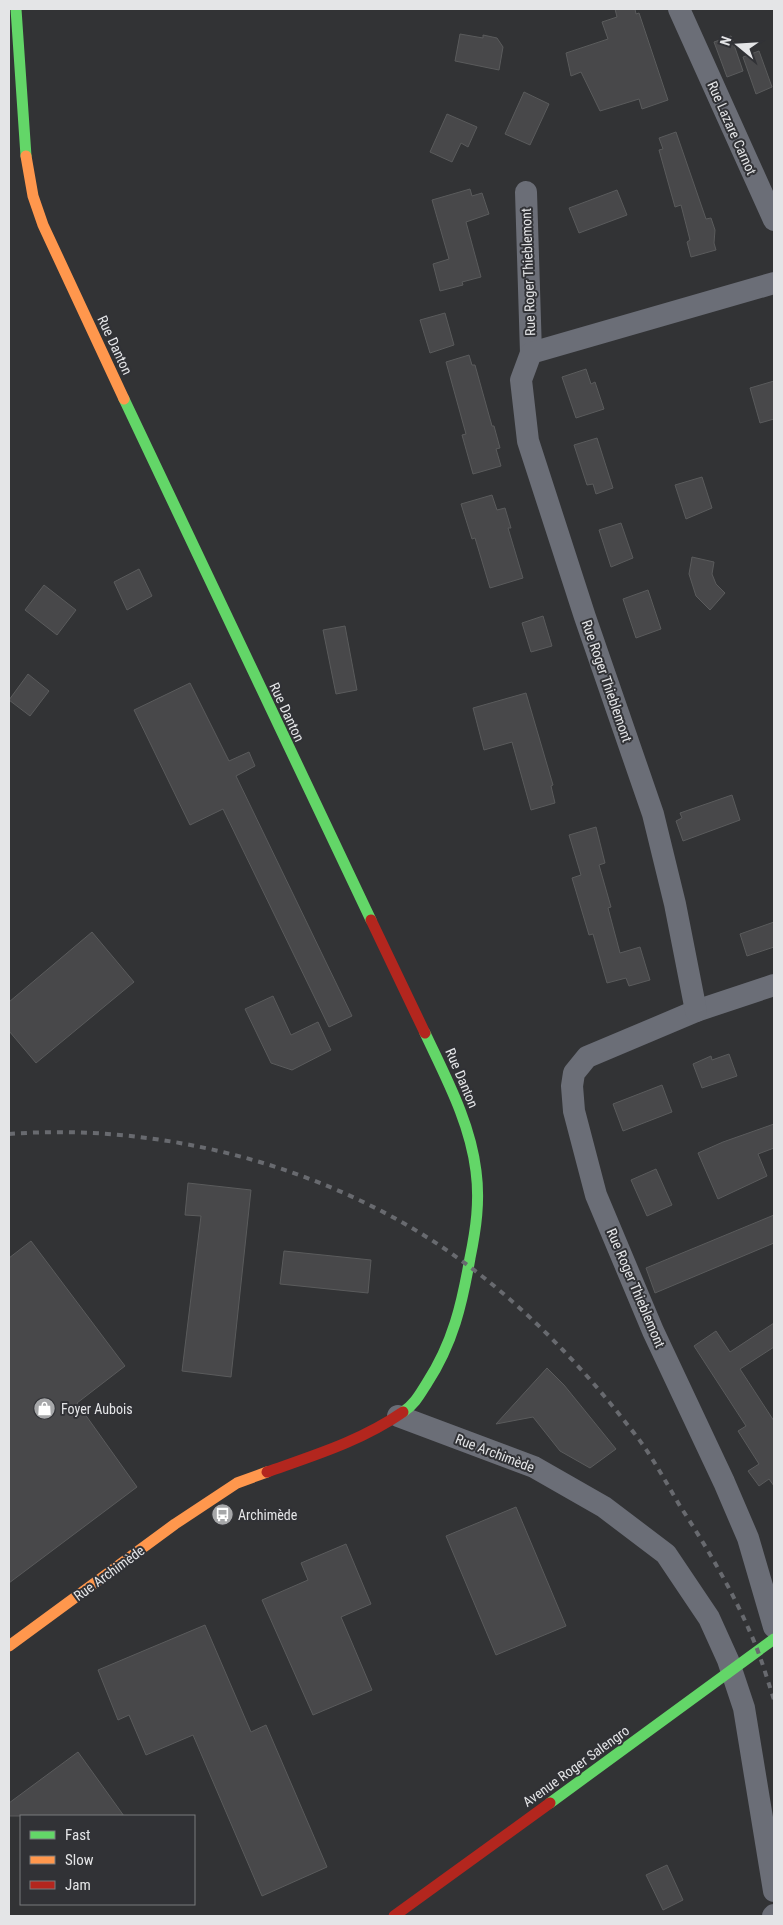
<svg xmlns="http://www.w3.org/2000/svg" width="783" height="1925" font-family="'Roboto Condensed',sans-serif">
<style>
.building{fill:#48484a;stroke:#5a5b5c}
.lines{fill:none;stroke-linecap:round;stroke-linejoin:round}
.street{stroke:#6b6e77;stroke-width:22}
.fast{stroke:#63d668;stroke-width:11}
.slow{stroke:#ff974d;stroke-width:11}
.jam{stroke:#b3261e;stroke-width:11}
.rail{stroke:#686a6f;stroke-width:4;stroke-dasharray:6 6;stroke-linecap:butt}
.labels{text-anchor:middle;stroke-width:4;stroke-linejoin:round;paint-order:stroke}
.street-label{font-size:14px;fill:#e4e5e7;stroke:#313236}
.poi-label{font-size:14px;fill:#e4e5e7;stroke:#313236;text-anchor:start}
</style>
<rect width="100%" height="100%" fill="#323335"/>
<!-- building -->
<g class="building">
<path d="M 615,9 L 635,9 L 636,14 L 639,13 L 668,100 L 642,109 L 639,99 L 600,111 L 581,72 L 571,76 L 566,53 L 608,39 L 602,22 L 617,17 Z"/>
<path d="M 460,34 L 483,38 L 483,35 L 497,38 L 503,47 L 499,70 L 455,61 Z"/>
<path d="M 731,36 L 743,71 L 727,77 L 714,42 Z"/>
<path d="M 759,51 L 772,87 L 756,94 L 743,57 Z"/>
<path d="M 524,92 L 549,104 L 530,145 L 505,134 Z"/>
<path d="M 447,114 L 477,127 L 468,147 L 461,143 L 452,162 L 430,152 Z"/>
<path d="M 676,132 L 706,219 L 711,218 L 715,230 L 714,243 L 716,250 L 691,257 L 687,242 L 690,240 L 681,205 L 675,207 L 659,150 L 663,149 L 659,138 Z"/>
<path d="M 470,189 L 472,196 L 482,193 L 489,214 L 466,222 L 481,277 L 462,282 L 463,285 L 440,291 L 433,264 L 449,259 L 432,200 Z"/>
<path d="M 617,190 L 627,215 L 579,233 L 569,208 Z"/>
<path d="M 445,313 L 454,345 L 430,353 L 420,320 Z"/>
<path d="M 469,355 L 472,365 L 475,365 L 492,426 L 494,426 L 500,448 L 496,449 L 501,466 L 473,474 L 462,435 L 466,434 L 446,362 Z"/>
<path d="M 586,369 L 591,384 L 595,382 L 604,409 L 576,418 L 562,377 Z"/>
<path d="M 774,381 L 774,419 L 760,423 L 750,388 Z"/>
<path d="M 597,438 L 613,488 L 596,494 L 593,484 L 587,485 L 574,445 Z"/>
<path d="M 702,477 L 712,508 L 686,519 L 675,485 Z"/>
<path d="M 492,495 L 497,510 L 505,508 L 511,528 L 508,528 L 523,578 L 490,588 L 475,538 L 472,539 L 461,504 Z"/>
<path d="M 621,523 L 633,558 L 611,567 L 599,530 Z"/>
<path d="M 692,557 L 714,562 L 712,574 L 716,584 L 725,593 L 710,610 L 696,596 L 689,574 Z"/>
<path d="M 139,569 L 152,596 L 127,610 L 114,582 Z"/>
<path d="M 44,585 L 76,610 L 57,635 L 25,610 Z"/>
<path d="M 648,590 L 661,629 L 636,638 L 623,599 Z"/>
<path d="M 543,616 L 552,646 L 531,652 L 522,623 Z"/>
<path d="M 345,626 L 357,690 L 336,694 L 323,630 Z"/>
<path d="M 28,674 L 49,691 L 30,716 L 9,700 Z"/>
<path d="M 190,683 L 229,761 L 249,752 L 255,766 L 236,776 L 352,1016 L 329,1027 L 223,809 L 190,825 L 134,710 Z"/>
<path d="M 526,693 L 553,785 L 551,786 L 555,803 L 531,810 L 512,742 L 484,750 L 473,708 Z"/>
<path d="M 732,795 L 740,820 L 683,841 L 676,821 L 682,818 L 680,813 Z"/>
<path d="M 596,827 L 605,863 L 599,865 L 611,907 L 608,908 L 620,953 L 640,947 L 650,980 L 629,986 L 626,978 L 607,983 L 593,934 L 589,935 L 572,878 L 581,875 L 569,835 Z"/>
<path d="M 774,922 L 774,947 L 747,956 L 740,934 Z"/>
<path d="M 92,932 L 134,982 L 36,1063 L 9,1031 L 9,1002 Z"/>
<path d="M 273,996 L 291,1035 L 318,1022 L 331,1050 L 292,1070 L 271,1063 L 245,1009 Z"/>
<path d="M 729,1054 L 737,1076 L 702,1088 L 693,1064 L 711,1056 L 712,1060 Z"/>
<path d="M 662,1085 L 672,1112 L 623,1131 L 613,1104 Z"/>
<path d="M 774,1124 L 774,1148 L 758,1154 L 767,1176 L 718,1199 L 698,1153 L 723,1142 Z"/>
<path d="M 656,1169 L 672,1205 L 647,1216 L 631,1180 Z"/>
<path d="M 188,1183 L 251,1190 L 231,1377 L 182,1371 L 201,1216 L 185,1215 Z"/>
<path d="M 774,1215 L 774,1243 L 655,1293 L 646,1268 Z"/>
<path d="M 31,1241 L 125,1366 L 77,1403 L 137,1487 L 9,1583 L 9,1258 Z"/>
<path d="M 284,1251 L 371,1260 L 368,1293 L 280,1284 Z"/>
<path d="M 774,1323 L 774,1347 L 740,1369 L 774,1421 L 774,1486 L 769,1479 L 759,1486 L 748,1471 L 759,1464 L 738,1431 L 746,1426 L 694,1346 L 716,1331 L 730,1352 Z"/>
<path d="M 547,1368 L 564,1385 L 616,1449 L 590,1468 L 560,1451 L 533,1417 L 496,1424 Z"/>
<path d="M 516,1507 L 566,1626 L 496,1655 L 446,1536 Z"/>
<path d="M 346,1544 L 371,1604 L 341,1617 L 372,1690 L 313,1715 L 262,1600 L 308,1580 L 301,1563 Z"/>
<path d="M 205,1625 L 251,1732 L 266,1725 L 327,1867 L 262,1896 L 193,1735 L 146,1755 L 129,1715 L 118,1720 L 98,1670 Z"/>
<path d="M 78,1752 L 124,1816 L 9,1816 L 9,1803 Z"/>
<path d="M 667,1865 L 683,1900 L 663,1910 L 646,1875 Z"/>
</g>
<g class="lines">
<!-- street -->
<g class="street">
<path d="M 679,9 L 774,220"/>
<path d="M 526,192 L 531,353"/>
<path d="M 774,985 L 696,1011 L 587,1057 L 574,1073 L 572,1086 L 574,1111 L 596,1195 L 653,1331 L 724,1482 L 748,1538 L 774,1627"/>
<path d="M 696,1011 L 675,904 L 653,814 L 585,617 L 528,441 L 521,380 L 531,353 L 774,283"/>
<path d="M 398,1416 L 534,1467 L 604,1507 L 666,1554 L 709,1618 L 728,1660 L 744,1708 L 774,1891"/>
<path d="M 773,1916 L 774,1915"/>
</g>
<!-- fast -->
<g class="fast">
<path d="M 16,9 L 26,156"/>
<path d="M 124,399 L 371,920"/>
<path d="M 403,1412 C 415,1404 420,1394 427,1383 C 453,1343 462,1304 470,1258 C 476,1229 480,1201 476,1171 C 470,1122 446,1078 425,1033"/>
<path d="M 550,1803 L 774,1639"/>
</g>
<!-- slow -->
<g class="slow">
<path d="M 26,156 L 33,196 L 43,225 L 124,399"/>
<path d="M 9,1646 L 175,1524 L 237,1483 L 267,1472"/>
</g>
<!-- jam -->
<g class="jam">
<path d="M 371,920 L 425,1033"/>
<path d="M 267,1472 C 315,1455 361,1441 403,1412"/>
<path d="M 394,1916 L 550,1803"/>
</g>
<!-- rail -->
<path class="rail" d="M 9,1134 C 165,1122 335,1168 462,1261 C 525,1307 582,1366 630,1428 C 650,1452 664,1479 680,1506 C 706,1546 731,1588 750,1632 C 760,1654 767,1678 774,1700"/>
</g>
<!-- icons -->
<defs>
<symbol id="shop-disc" viewBox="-11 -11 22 22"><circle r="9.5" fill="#a6a7a9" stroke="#313236"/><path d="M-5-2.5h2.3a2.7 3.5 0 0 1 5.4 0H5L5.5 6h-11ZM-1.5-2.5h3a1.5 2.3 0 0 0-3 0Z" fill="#fff"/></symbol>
<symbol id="bus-disc" viewBox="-11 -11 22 22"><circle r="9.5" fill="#a6a7a9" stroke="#313236"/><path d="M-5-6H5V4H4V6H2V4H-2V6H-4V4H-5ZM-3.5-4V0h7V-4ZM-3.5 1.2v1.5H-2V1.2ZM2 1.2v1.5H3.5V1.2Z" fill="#fff"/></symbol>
</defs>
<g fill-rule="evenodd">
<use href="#shop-disc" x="32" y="1396" width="25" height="25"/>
<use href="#bus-disc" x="210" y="1502" width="25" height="25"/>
</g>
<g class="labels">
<!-- street labels -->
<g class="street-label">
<text transform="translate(732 128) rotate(66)" y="5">Rue Lazare Carnot</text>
<text transform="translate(528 272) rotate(-92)" y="5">Rue Roger Thieblemont</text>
<text transform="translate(115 345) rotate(65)" y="5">Rue Danton</text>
<text transform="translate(607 681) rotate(71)" y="5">Rue Roger Thieblemont</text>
<text transform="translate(287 712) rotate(65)" y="5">Rue Danton</text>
<text transform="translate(462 1078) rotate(67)" y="5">Rue Danton</text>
<text transform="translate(636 1288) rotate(67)" y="5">Rue Roger Thieblemont</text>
<text transform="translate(495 1453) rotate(21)" y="5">Rue Archimède</text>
<text transform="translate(109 1573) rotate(-36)" y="5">Rue Archimède</text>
<text transform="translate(576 1766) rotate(-36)" y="5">Avenue Roger Salengro</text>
</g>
<!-- poi labels -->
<g class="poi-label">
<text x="61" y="1414">Foyer Aubois</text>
<text x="238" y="1520">Archimède</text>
</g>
</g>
<!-- border -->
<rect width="783" height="1925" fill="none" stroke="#e4e5e7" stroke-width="20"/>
<!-- legend -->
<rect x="20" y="1815" width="175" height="90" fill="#313236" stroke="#797a7d"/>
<rect x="30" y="1831" width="25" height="8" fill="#63d668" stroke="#797a7d"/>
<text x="65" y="1840" font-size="15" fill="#e4e5e7">Fast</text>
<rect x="30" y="1856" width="25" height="8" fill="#ff974d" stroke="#797a7d"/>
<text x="65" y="1865" font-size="15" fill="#e4e5e7">Slow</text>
<rect x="30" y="1881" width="25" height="8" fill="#b3261e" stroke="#797a7d"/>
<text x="65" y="1890" font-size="15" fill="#e4e5e7">Jam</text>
<!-- north arrow -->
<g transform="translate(738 45) rotate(288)" stroke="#313236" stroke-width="4" paint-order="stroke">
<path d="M0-4L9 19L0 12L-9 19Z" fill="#e4e5e7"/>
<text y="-8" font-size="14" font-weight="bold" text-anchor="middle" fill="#e4e5e7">N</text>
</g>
</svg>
